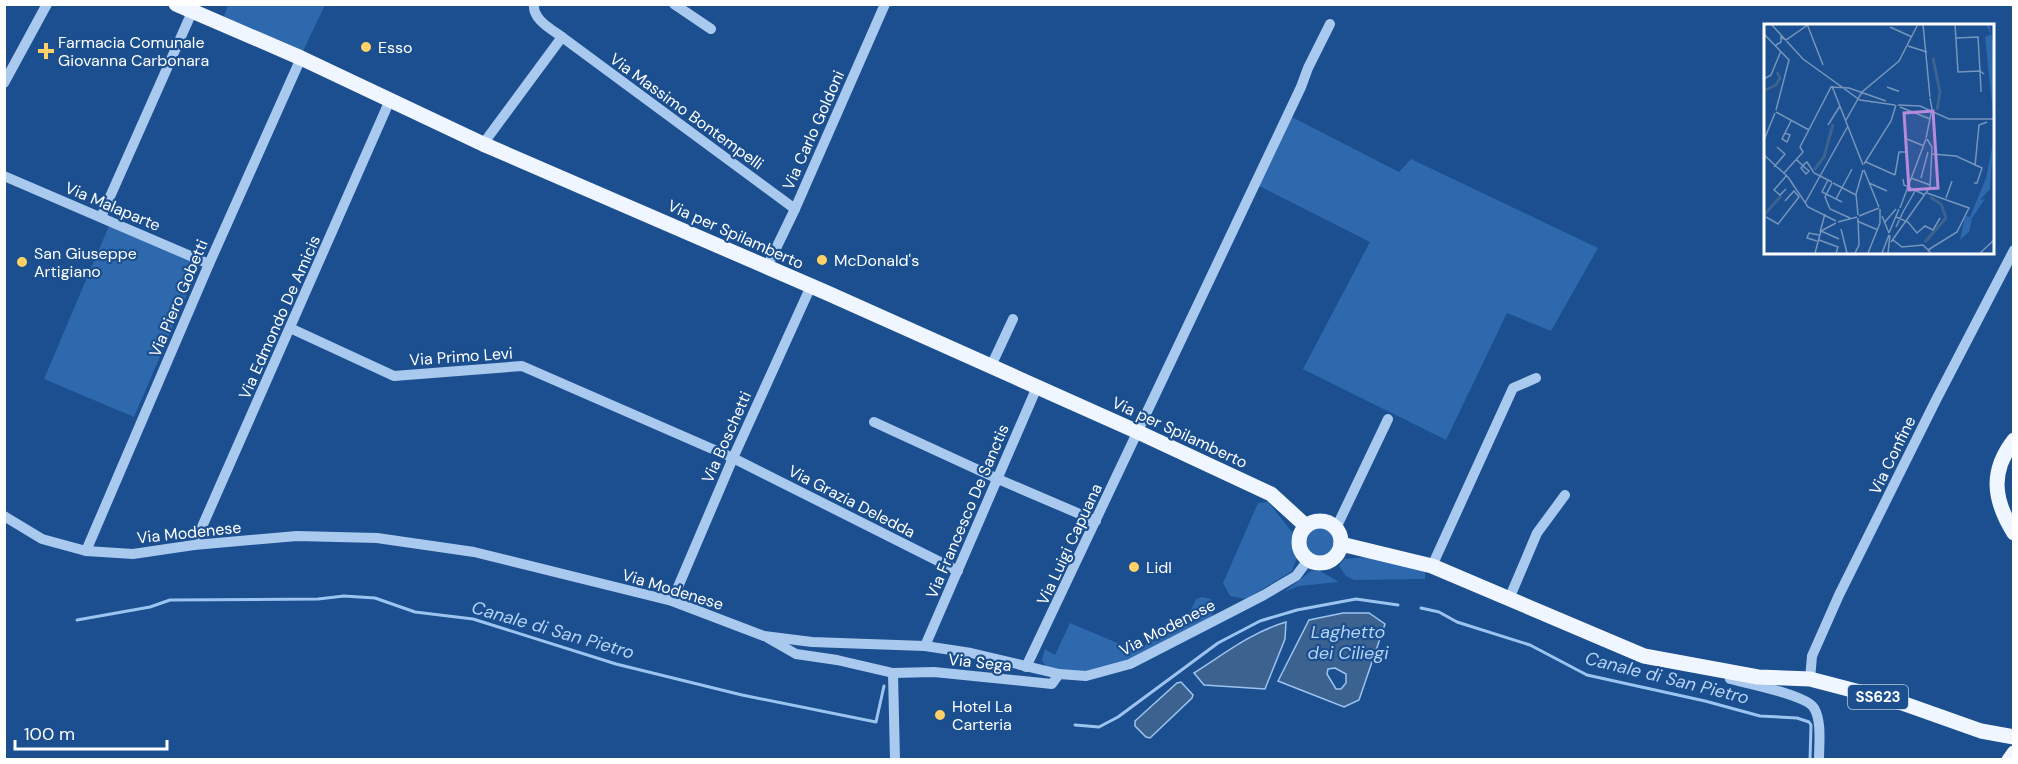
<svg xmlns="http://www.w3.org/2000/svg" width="2018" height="764" font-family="'DM Sans',sans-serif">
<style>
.green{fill:#2e69ad}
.water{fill:#3c6290;stroke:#9cc4f0;stroke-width:1.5;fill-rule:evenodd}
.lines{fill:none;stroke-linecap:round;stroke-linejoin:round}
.stream{stroke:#9cc4f0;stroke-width:3}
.minor{stroke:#a9c9ee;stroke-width:10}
.major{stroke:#f0f6ff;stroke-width:15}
.poi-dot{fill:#ffd166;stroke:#1b4f8f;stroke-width:2}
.labels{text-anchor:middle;stroke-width:4.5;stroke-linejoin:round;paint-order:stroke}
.shield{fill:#1b4f8f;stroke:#bbcadd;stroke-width:1.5}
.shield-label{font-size:15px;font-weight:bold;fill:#fff}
.poi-label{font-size:16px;fill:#fff;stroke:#1b4f8f;text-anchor:start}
.street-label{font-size:16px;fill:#fff;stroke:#1b4f8f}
.water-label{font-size:18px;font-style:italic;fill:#b5d3f5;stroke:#1b4f8f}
.inset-river{fill:none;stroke:#3c6290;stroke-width:3}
.inset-road{fill:none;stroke:#7695bc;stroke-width:1.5}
.view{fill:#b68bdc;fill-opacity:0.15;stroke:#b68bdc;stroke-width:3}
.inset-edge{fill:none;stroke:#fff;stroke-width:3}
</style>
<rect width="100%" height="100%" fill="#1b4f8f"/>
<!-- green -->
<g class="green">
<path d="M 228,5 L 325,5 L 302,53 L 223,19 Z"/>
<path d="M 1288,115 L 1399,172 L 1411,159 L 1598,248 L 1551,331 L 1507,313 L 1446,440 L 1303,369 L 1370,242 L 1257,185 Z"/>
<path d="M 109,226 L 196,264 L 198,268 L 134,417 L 44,379 Z"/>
<path d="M 1268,502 L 1293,533 L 1293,546 L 1297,557 L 1292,571 L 1246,599 L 1230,596 L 1223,583 L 1258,503 Z"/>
<circle cx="1321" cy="541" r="16"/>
<path d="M 1367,557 L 1425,572 L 1425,579 L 1354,580 L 1346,576 L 1339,566 L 1344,559 Z"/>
<path d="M 1318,570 L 1339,582 L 1299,586 L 1284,592 L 1311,571 Z"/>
<path d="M 1202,597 L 1211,599 L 1215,609 L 1211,618 L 1134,660 L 1086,672 L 1047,668 L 1042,660 L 1045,649 L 1055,655 L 1070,623 L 1134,650 L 1183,626 L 1196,599 Z"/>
</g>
<!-- water -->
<g class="water">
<path d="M 1343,613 L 1369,613 L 1385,624 L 1359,700 L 1344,707 L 1278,681 L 1309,620 ZM 1335,668 L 1346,674 L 1346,683 L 1341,689 L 1336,689 L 1327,674 L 1328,669 Z"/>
<path d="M 1286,622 L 1285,639 L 1265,689 L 1204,685 L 1194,673 C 1224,654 1252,632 1286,622 Z"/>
<path d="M 1181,682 L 1193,695 L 1192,698 L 1150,738 L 1146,737 L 1135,726 L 1135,721 L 1177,683 Z"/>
</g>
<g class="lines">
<!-- stream -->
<g class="stream">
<path d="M 1421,608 L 1439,612 L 1457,622 L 1530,645 L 1587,675 L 1705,701 L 1760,716 L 1797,718 L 1809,722 L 1811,725 L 1810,760"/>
<path d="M 77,620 L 150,607 L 170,600 L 318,599 L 344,596 L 375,598 L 415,612 L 473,619 L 616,664 L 742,695 L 876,722 L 884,686"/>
<path d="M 1075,725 L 1099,727 L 1118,717 L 1218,643 L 1260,621 L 1297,610 L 1356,599 L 1398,605"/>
</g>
<!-- minor -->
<g class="minor">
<path d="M 534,4 C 532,19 551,29 562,37 L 795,209"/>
<path d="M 674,4 L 711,29"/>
<path d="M 4,83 L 47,4"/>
<path d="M 483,144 L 562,37"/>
<path d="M 4,176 L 209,264"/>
<path d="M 101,217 L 192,12"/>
<path d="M 767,267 L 795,209 L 885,4"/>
<path d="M 290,328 L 394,376 L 522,366 L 733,458 L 958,571"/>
<path d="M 991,366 L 1013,319"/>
<path d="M 874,422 L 998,479 L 1096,521"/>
<path d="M 4,516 L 42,539 L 86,551 L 133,554 L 194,545 L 297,536 L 377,538 L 474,552 L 672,601 L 764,636 L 812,642 L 925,646 L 971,653 L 1059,674 L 1086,676 L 1130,664 L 1264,595 L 1296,576 L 1308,560"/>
<path d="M 1336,528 L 1388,419"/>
<path d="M 194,545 L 390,100"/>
<path d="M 86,551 L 209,264 L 301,58"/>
<path d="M 1432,566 L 1513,388 L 1536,378"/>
<path d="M 1509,599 L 1537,533 L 1565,495"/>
<path d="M 672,601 L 733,458 L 811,286"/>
<path d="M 768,638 L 796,654 L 837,660 L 893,673 L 934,672 L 1052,684 L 1059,674"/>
<path d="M 925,646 L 1037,387"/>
<path d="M 1026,667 L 1301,87 L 1308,68 L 1330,24"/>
<path d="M 893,673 L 895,760"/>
<path d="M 1730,679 C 1746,683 1807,695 1814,708 C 1822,721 1819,744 1819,760"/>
<path d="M 1810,679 L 1812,656 L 1839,595 L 1936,400 L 2014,250"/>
</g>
<!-- major -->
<g class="major">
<path d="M 176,4 L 301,58 L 483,144 L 825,292 L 1138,432 L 1271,494 L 1306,526"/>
<path d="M 2014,440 C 1989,472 1994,501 2014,533"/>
<circle cx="1320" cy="542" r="21"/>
<path d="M 1341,544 L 1432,566 L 1644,656 L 1758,677 L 1810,679 L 1902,703 L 1981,731 L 2014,737"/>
<path d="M 2009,760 L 2014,753"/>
</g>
</g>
<!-- markers -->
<g class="poi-dot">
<circle cx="366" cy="47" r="6"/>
<path d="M43 42h6v6h6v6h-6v6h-6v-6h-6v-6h6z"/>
<circle cx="822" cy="260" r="6"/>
<circle cx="22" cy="262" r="6"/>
<circle cx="1134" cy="567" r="6"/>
<circle cx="940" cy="715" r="6"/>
</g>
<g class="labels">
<!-- shield labels -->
<rect class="shield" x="1848" y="685" width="60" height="24" rx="4.5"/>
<g class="shield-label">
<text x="1878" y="702">SS623</text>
</g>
<!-- poi labels -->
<g class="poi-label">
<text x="58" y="48">Farmacia Comunale<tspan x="58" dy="18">Giovanna Carbonara</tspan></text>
<text x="378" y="53">Esso</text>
<text x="34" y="259">San Giuseppe<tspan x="34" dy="18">Artigiano</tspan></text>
<text x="834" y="266">McDonald's</text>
<text x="1146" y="573">Lidl</text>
<text x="952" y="712">Hotel La<tspan x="952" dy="18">Carteria</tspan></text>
</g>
<!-- street labels -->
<g class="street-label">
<text transform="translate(687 111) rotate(36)" y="6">Via Massimo Bontempelli</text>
<text transform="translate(813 130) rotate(-66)" y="6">Via Carlo Goldoni</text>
<text transform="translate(113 206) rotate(23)" y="6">Via Malaparte</text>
<text transform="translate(736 234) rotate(24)" y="6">Via per Spilamberto</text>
<text transform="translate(178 298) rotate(-67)" y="6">Via Piero Gobetti</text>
<text transform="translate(279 317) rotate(-66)" y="6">Via Edmondo De Amicis</text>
<text transform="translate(461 356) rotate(-4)" y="6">Via Primo Levi</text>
<text transform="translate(1180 432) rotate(25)" y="6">Via per Spilamberto</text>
<text transform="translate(726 437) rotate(-66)" y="6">Via Boschetti</text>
<text transform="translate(1892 455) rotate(-64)" y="6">Via Confine</text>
<text transform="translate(852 501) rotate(27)" y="6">Via Grazia Deledda</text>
<text transform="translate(967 511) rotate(-67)" y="6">Via Francesco De Sanctis</text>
<text transform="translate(189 532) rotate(-6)" y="6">Via Modenese</text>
<text transform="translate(1069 544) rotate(-65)" y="6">Via Luigi Capuana</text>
<text transform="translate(673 589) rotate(17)" y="6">Via Modenese</text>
<text transform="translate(1167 627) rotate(-27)" y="6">Via Modenese</text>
<text transform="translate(980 662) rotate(6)" y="6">Via Sega</text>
</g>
<!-- water labels -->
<g class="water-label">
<text transform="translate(553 630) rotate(16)" y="6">Canale di San Pietro</text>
<text x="1348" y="638">Laghetto<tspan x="1348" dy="21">dei Ciliegi</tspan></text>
<text transform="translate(1667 678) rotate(14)" y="6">Canale di San Pietro</text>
</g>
</g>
<!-- overview -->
<g transform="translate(1764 24)">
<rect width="230" height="230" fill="#1b4f8f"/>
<path d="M 222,0 L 225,0 L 229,18 L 229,89 L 221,13 L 227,10 ZM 229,119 L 226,165 L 216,176 L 221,175 L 208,194 L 205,208 L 196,216 L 200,197 L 202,192 L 206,193 L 222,154 Z" fill="#2e69ad"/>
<path class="inset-river" d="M 169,34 L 176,68 L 173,86M 1,66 L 12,61 L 16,54 L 13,48M 50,146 L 60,133 L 69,100M 0,191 L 17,172M 161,218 L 182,194 L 177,180 L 166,173"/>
<path class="inset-road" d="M 7,0 L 39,35 L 96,76 L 131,81M 43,0 L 59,41M 159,0 L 166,73M 191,0 L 194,48 L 216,47 L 217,68M 126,3 L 148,13M 0,10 L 25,36 L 12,86M 192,14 L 214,13 L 216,47 L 220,50M 12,21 L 17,18 L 17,13 L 22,16 L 45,0M 144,22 L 163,28M 0,55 L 7,51 L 17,27M 68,62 L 99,141M 123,63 L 134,67 L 135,67 L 127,65M 134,81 L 156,82 L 185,95 L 230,95M 136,83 L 166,95M 12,88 L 45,106M 82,96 L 98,68 L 135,37 L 154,0M 64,101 L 76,82M 21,109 L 26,111 L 23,118 L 18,115 L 27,97M 162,114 L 168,85 L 166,74M 143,115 L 160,122M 0,116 L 11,89M 168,130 L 192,132 L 218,144 L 213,159 L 210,159M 0,131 L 24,153 L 44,183 L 72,197M 32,135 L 39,142 L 45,147 L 42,150 L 37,144 L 39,142 L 41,139 L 43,138 L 50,149 L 68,158M 102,138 L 131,151M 100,140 L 127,97 L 132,81M 211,142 L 215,101 L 223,98M 10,143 L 21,130 L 13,123M 100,146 L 115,183M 20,149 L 39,128 L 36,123 L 67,63 L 85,64 L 122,77M 131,151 L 135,128 L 141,128M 147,154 L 166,161M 157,154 L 164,128M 139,155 L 140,161 L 161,171M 64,156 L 58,168 L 78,178M 68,159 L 61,173 L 66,185 L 86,194M 69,159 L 92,171M 105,159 L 123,167M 22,165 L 16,171 L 10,166 L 23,151M 163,169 L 205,184 L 193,208 L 164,226M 182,174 L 188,157M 72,175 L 88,145M 41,179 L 84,102M 136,184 L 162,115M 139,188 L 151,167M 94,191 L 92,170 L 99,146M 95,192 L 115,184M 118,192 L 125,209M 2,193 L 14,200 L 35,173 L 30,167 L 21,177M 132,193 L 144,198 L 153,209 L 161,202 L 169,206 L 176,194M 93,197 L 114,206M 74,198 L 93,193M 120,199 L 132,185M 132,203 L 140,186M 77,205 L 83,229M 57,207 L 75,215M 56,208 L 61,190M 125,209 L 135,185M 55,216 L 74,223 L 72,229M 53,217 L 43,214 L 45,209 L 55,211M 127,218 L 166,163 L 168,123 L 163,115M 127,218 L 129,216 L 138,223 L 159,221 L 167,229M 51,229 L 57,207 L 72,199M 91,229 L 95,221 L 94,194M 104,229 L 116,199 L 116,185M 118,229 L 125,211M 124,229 L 126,211M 216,229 L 230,216"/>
<path class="view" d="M 169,87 L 174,164 L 145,166 L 140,89 Z"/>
<rect width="230" height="230" class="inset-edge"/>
</g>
<!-- border -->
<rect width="2018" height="764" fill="none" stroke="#ffffff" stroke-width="12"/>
<!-- scale -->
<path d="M15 740v9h152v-9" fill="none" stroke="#ffffff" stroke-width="3"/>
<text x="24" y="740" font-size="18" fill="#ffffff" stroke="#1b4f8f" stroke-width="4.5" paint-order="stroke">100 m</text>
</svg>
